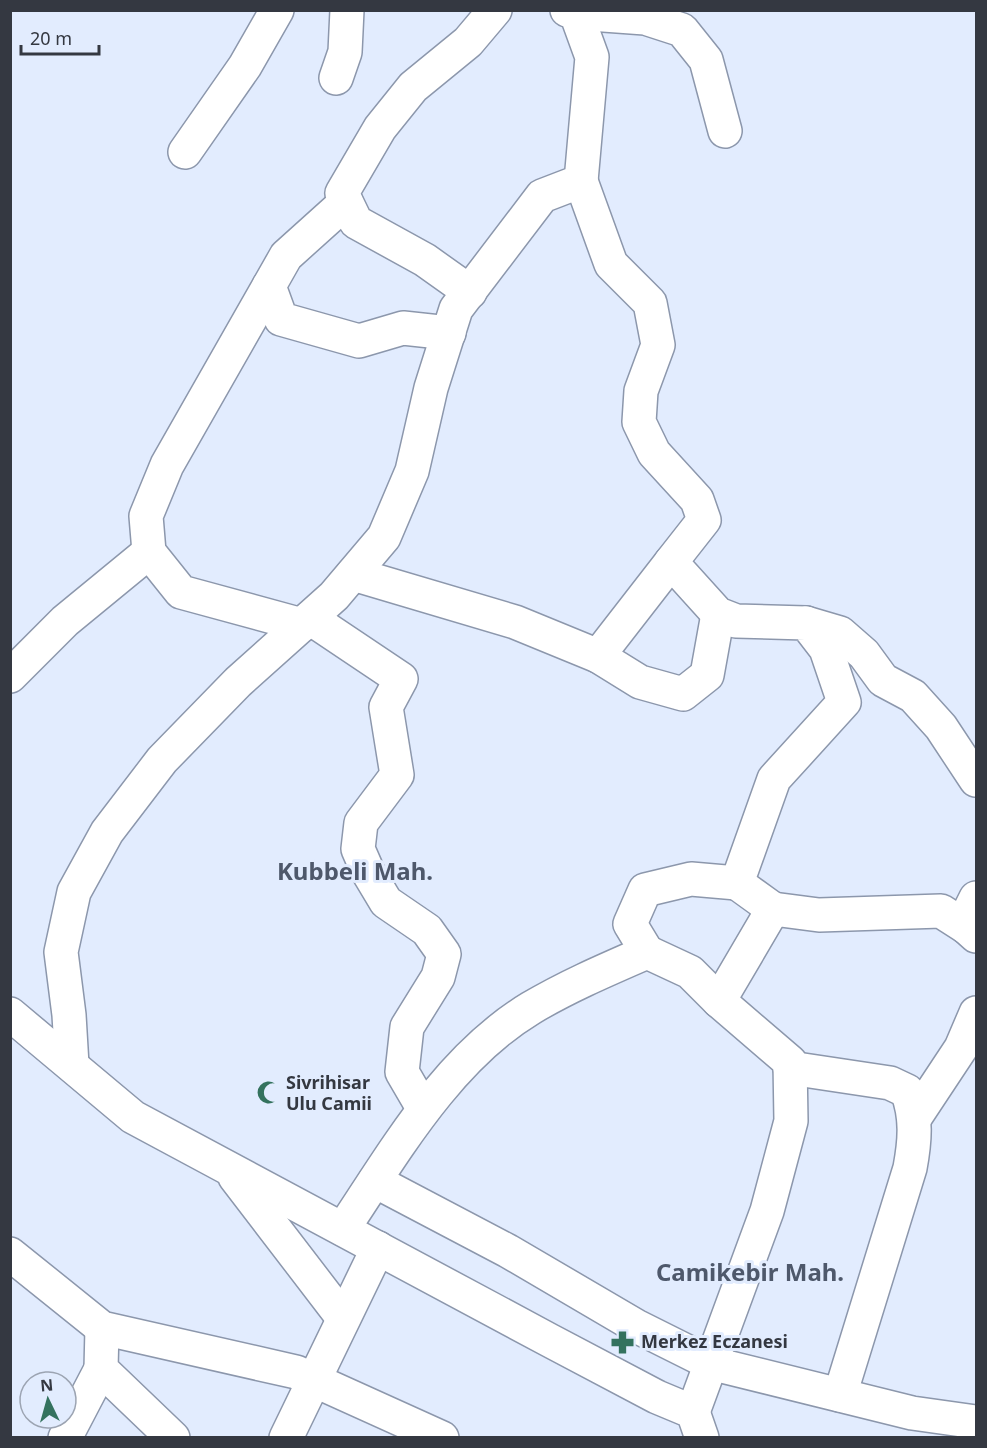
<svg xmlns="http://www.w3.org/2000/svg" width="987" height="1448" font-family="'Noto Sans',sans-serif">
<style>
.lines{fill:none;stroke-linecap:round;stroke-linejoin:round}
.minor-casing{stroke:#8c97ac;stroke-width:36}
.minor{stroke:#fff;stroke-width:33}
.labels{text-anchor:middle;stroke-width:6;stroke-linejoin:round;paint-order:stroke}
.poi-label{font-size:18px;font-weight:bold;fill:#343841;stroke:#e2ecfe;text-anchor:start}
.district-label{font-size:24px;font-weight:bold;fill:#4e586b;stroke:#e2ecfe}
</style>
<rect width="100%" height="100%" fill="#e2ecfe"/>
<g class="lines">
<defs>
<g id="minor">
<path d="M 576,13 L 645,18 L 682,30 L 706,60 L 725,131"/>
<path d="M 336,78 L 345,52 L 347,10"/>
<path d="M 185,152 L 245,66 L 277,10"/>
<path d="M 581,181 L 611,264 L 650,303 L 658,345 L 641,391 L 639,422 L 654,453 L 697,500 L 704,520 L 671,562 L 718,614 L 736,621 L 806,623 L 826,649 L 844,702 L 774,779 L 737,883 L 773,909 L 719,1001 L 790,1062 L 791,1121 L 767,1211 L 693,1412"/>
<path d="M 346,202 L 286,256 L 269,286 L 281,319 L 359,341 L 403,328 L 449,333"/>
<path d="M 269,286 L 167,465 L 146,516 L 149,552 L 181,592 L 302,625"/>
<path d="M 470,292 L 425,260 L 356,222 L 342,193 L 380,128 L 413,87 L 468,42 L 495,10"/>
<path d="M 353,574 L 515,622 L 598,656 L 671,562"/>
<path d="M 310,618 L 401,679 L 386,707 L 397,775 L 361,823 L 358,849 L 368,872 L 386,902 L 427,930 L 444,954 L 438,977 L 407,1027 L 402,1072 L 423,1108"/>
<path d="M 806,623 L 840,633 L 864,654 L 883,680 L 913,696 L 941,727 L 976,780"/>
<path d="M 598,656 L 640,682 L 683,694 L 707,675 L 718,614"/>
<path d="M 10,676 L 65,621 L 149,552"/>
<path d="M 976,898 L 970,910 L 966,927 L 976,936"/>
<path d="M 773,909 L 819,915 L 941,911 L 966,927"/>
<path d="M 647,952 L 630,924 L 645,890 L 691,879 L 737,883"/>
<path d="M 10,1014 L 133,1117 L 549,1340 L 657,1397 L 693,1412 L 702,1438"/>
<path d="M 72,1065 L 69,1015 L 61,952 L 74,892 L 107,832 L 162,760 L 238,682 L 334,596 L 384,537 L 412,471 L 431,388 L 456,309 L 542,196 L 581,181 L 592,57 L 576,13 L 567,10"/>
<path d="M 790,1068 L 890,1083 L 907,1091 C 917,1117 915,1141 910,1168 L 840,1395"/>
<path d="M 914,1119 L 961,1048 L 976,1013"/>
<path d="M 235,1177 L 343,1318"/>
<path d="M 375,1181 L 508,1251 L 636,1326 L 710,1363 L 912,1413 L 976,1422"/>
<path d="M 343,1229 C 395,1151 448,1058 531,1008 C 568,986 608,969 647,952 L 690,972 L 719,1001"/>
<path d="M 10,1254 L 102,1328 L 296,1372 L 442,1438"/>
<path d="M 102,1328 L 101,1369 L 173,1438"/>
<path d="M 65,1438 L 101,1369"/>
<path d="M 286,1438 L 378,1248"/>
</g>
</defs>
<!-- minor casing -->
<use href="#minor" class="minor-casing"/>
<!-- minor -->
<use href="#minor" class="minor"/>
</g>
<!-- icons -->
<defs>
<symbol id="mosque-bare" viewBox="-9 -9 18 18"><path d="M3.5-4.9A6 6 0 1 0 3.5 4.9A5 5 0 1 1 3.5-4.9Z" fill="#34725e" stroke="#e2ecfe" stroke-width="2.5" paint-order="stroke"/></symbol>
<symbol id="pharmacy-bare" viewBox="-9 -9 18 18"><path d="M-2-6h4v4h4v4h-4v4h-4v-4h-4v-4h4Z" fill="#34725e" stroke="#e2ecfe" stroke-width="2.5" paint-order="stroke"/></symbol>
</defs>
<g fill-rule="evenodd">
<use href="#mosque-bare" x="252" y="1076" width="33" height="33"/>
<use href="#pharmacy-bare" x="606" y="1326" width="33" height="33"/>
</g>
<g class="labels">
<!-- poi labels -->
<g class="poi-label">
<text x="286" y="1089">Sivrihisar<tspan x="286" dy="21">Ulu Camii</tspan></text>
<text x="641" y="1348">Merkez Eczanesi</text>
</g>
<!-- district labels -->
<g class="district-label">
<text x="355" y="880">Kubbeli Mah.</text>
<text x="750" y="1281">Camikebir Mah.</text>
</g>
</g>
<!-- border -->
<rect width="987" height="1448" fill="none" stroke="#343841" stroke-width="24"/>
<!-- north arrow -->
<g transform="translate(48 1400) rotate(355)"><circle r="28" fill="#e2ecfe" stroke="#9ca4b2" stroke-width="1.5"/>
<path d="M0-4.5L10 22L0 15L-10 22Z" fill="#34725e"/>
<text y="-9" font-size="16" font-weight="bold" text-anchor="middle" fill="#343841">N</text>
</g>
<!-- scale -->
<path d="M21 45v9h78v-9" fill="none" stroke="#343841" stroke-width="3"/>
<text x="30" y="45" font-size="18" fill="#343841" stroke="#e2ecfe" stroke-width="4.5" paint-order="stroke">20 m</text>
</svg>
